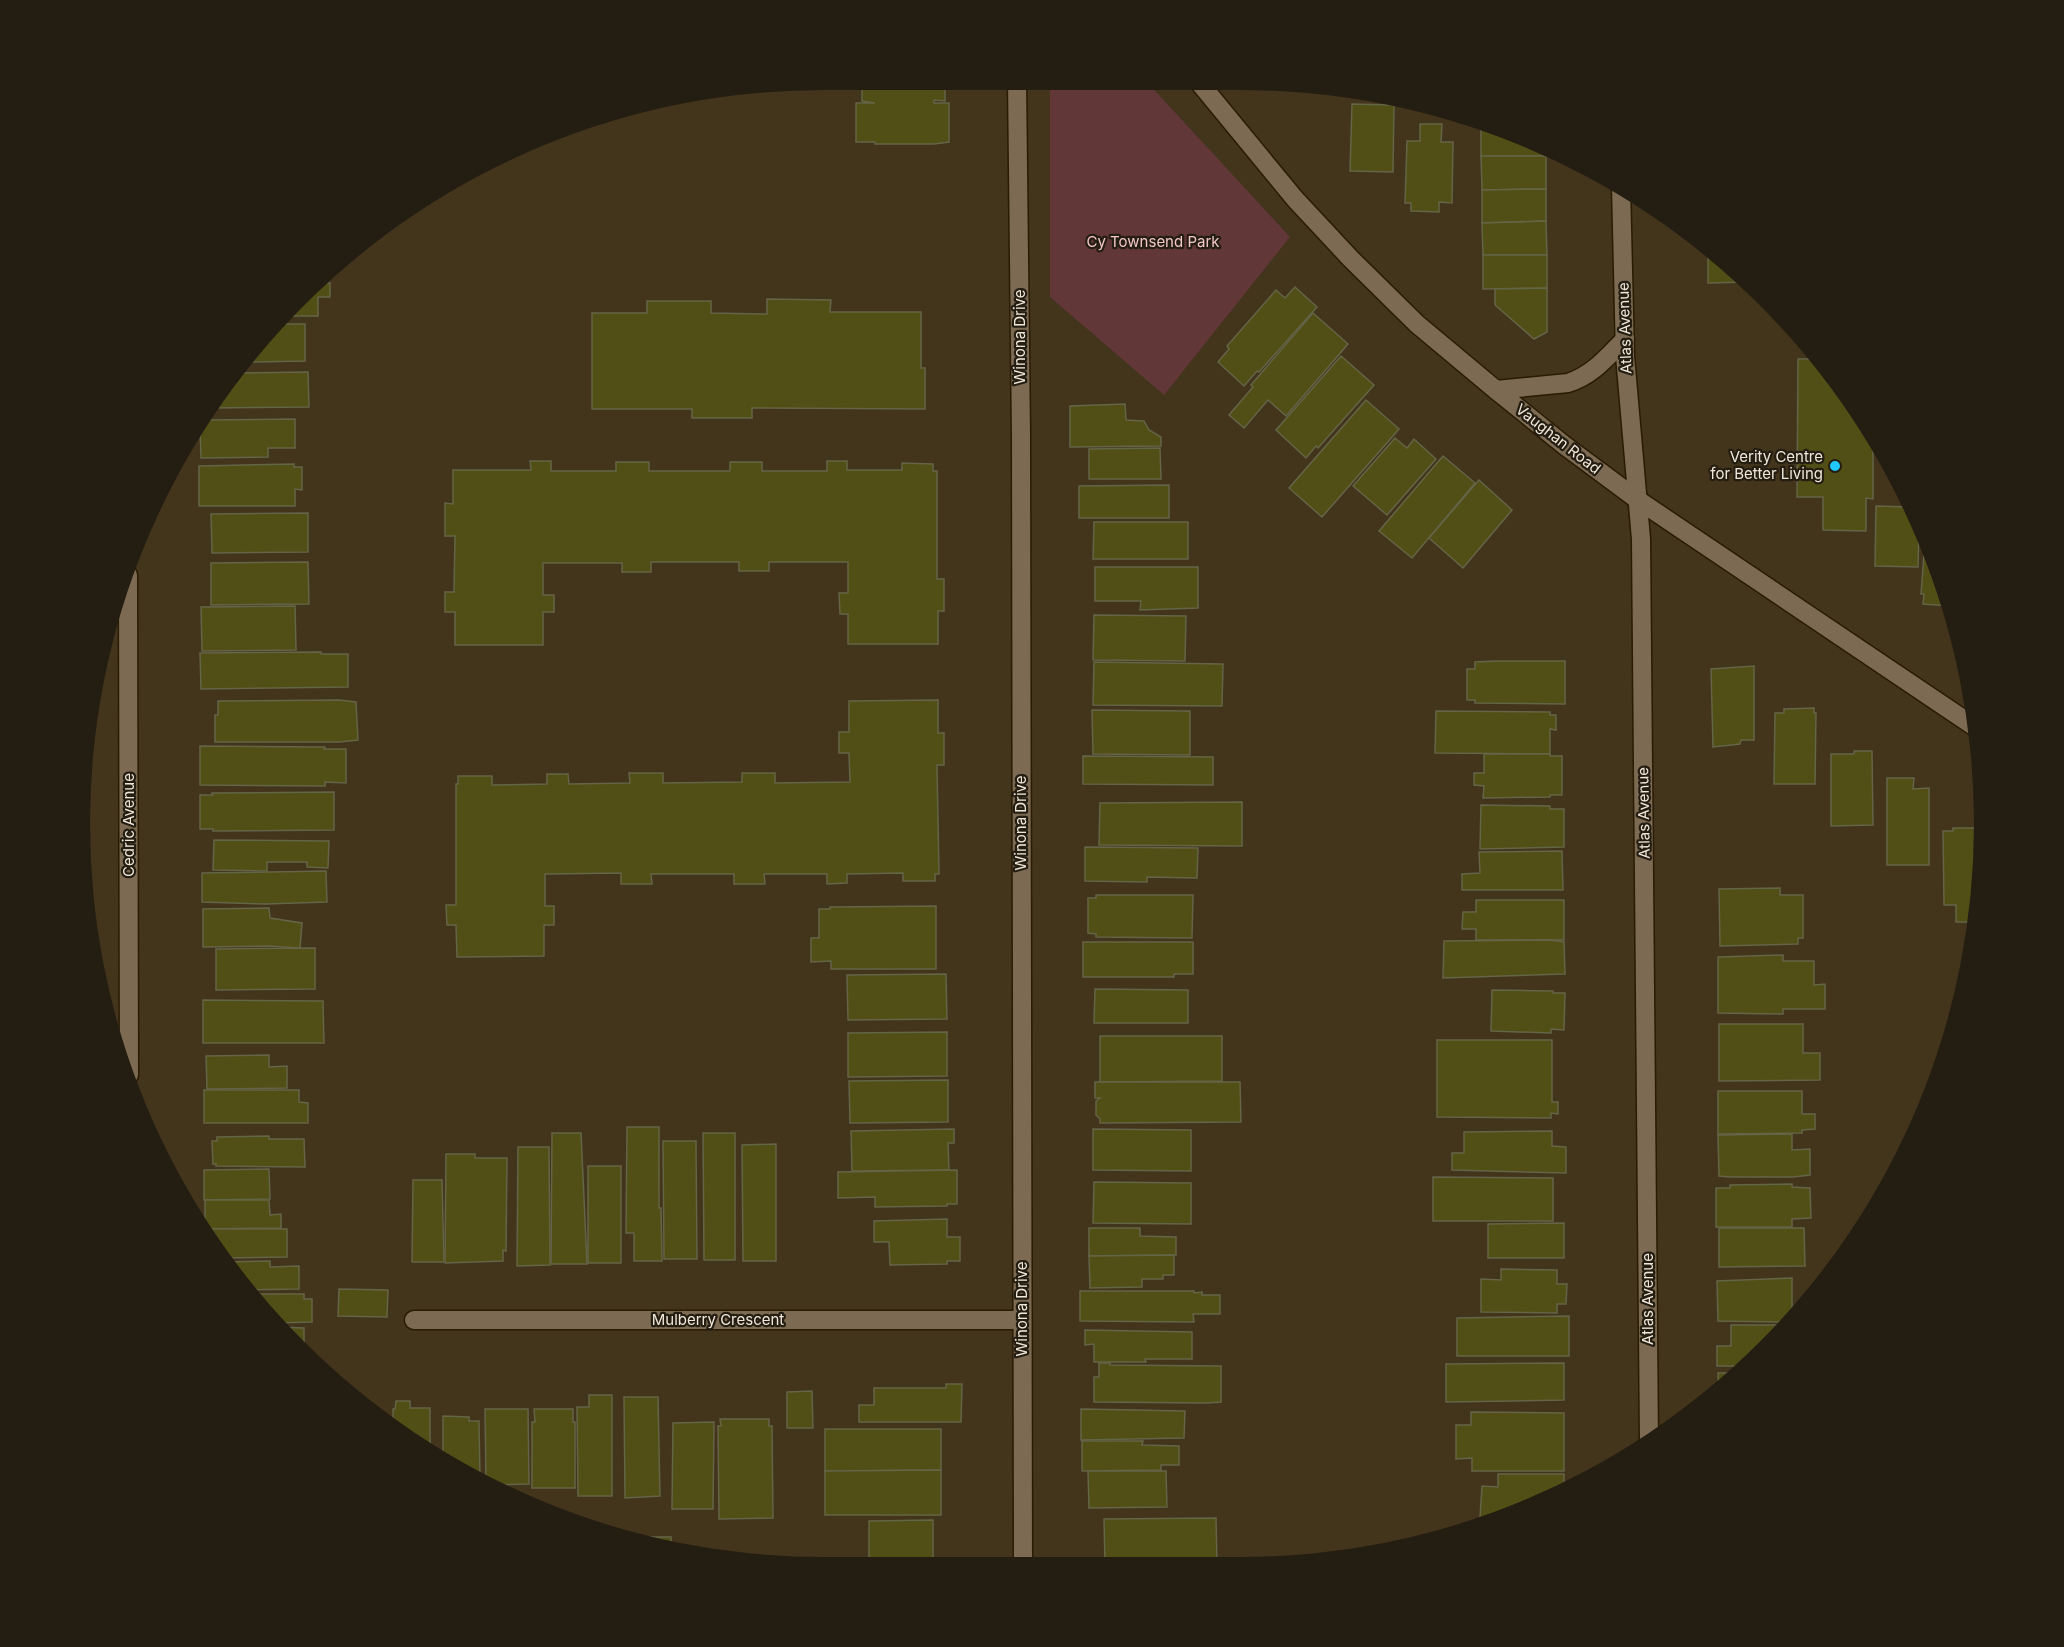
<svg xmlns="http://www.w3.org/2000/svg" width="2064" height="1647" font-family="Inter,sans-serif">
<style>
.green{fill:#623738}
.building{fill:#514f15;stroke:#646447;stroke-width:1.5}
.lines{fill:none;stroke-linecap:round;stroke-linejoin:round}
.street-casing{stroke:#291b04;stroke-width:21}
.secondary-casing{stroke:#291b04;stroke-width:21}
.street{stroke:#7c6b52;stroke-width:18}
.secondary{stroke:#7c6b52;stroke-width:18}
.poi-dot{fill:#20c9fd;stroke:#241d12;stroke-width:2}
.labels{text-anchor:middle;stroke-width:4.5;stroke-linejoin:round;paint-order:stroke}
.park-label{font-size:15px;fill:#f2c6c5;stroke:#241d12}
.street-label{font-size:15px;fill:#f1e7d9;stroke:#241d12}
.poi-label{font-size:15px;fill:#f1e7d9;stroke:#241d12;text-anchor:end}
</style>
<rect width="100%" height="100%" fill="#43341c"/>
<!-- green -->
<path class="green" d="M 1050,80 L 1146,81 L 1290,237 L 1164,395 L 1050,297 Z"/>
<!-- building -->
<g class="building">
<path d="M 862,80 L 945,80 L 945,101 L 934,100 L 934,103 L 949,103 L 949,142 L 934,144 L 875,144 L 875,142 L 856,142 L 856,103 L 875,103 L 862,101 Z"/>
<path d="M 1352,104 L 1394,105 L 1393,172 L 1350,171 Z"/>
<path d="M 1481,123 L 1489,123 L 1546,149 L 1546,156 L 1481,156 Z"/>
<path d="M 1420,124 L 1442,124 L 1441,142 L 1453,142 L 1452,203 L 1439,202 L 1439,212 L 1411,211 L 1411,203 L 1405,203 L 1407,141 L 1420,141 Z"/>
<path d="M 1481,156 L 1546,156 L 1546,189 L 1482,190 Z"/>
<path d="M 1546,189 L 1546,221 L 1482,223 L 1482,190 Z"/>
<path d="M 1546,221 L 1547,255 L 1483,255 L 1482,223 Z"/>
<path d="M 1708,247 L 1731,264 L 1748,282 L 1708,283 Z"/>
<path d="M 1483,255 L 1547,255 L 1547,288 L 1483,289 Z"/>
<path d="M 317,283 L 330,283 L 330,297 L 318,297 L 318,316 L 284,316 L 298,297 Z"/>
<path d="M 1295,287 L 1317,307 L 1259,372 L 1257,371 L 1244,386 L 1218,362 L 1229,349 L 1227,346 L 1276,290 L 1285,298 Z"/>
<path d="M 1547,288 L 1547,332 L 1534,339 L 1495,305 L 1495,289 Z"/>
<path d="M 767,299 L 831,300 L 830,312 L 921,312 L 921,368 L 925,368 L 925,409 L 752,408 L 752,418 L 692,418 L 692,409 L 592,409 L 592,313 L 647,313 L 647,301 L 711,301 L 711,313 L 767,314 Z"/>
<path d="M 1313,313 L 1348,344 L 1286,416 L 1268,400 L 1244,428 L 1229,415 L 1253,387 L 1251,385 Z"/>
<path d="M 277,324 L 305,324 L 305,361 L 248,362 Z"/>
<path d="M 1341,356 L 1374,385 L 1318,448 L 1316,446 L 1306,458 L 1276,430 Z"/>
<path d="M 1798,359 L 1820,359 L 1831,370 L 1873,434 L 1873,499 L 1866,498 L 1866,531 L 1823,530 L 1823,497 L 1797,497 Z"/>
<path d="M 308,372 L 309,407 L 213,408 L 240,373 Z"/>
<path d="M 1366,400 L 1399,429 L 1322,517 L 1289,488 Z"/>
<path d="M 1125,404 L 1126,420 L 1144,421 L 1149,430 L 1161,437 L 1161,446 L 1070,447 L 1070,406 Z"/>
<path d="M 295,419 L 295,448 L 268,448 L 268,457 L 201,458 L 200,424 L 204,420 Z"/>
<path d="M 1395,438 L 1407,448 L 1414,439 L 1436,459 L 1387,515 L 1353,486 Z"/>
<path d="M 1160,448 L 1161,479 L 1089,479 L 1089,449 Z"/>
<path d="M 1443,456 L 1475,483 L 1412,558 L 1379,531 Z"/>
<path d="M 530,461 L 551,461 L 551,471 L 616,471 L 616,462 L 649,462 L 649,471 L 730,471 L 730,462 L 762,462 L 762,471 L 827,471 L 827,461 L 847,461 L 847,470 L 902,470 L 902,463 L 933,464 L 933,471 L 937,471 L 937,579 L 944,579 L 944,611 L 938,611 L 938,644 L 848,644 L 848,614 L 840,614 L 839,593 L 848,593 L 848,562 L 769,562 L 769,571 L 739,571 L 739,562 L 651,562 L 651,572 L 622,572 L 622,563 L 543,563 L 543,595 L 554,595 L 554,612 L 543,612 L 543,645 L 455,645 L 455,612 L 445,612 L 445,592 L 454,592 L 455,536 L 445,536 L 445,503 L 453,504 L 453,470 L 531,470 Z"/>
<path d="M 294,464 L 294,467 L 302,467 L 302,490 L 295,489 L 295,506 L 199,506 L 199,466 Z"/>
<path d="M 1479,480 L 1512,510 L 1463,568 L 1429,538 Z"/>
<path d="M 1169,485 L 1169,518 L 1079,518 L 1079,486 Z"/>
<path d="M 1876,506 L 1910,507 L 1919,527 L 1918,567 L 1875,566 Z"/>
<path d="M 308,513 L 308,552 L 212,553 L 211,514 Z"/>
<path d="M 1094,522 L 1188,522 L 1188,559 L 1093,559 Z"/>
<path d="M 1925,541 L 1945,585 L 1950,606 L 1923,604 L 1924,594 L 1921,594 Z"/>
<path d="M 308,562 L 309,604 L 211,605 L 211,563 Z"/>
<path d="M 1095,567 L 1198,567 L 1198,608 L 1140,610 L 1141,601 L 1095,601 Z"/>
<path d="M 295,606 L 296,650 L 202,651 L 201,607 Z"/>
<path d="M 1094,615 L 1186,616 L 1185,661 L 1093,660 Z"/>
<path d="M 321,652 L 321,654 L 348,654 L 348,687 L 201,689 L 200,653 Z"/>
<path d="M 1497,661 L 1565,661 L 1565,704 L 1475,703 L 1475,700 L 1467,700 L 1467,669 L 1475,669 L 1475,662 Z"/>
<path d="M 1094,662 L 1223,664 L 1222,706 L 1093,705 Z"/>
<path d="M 1754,666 L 1754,740 L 1741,740 L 1740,744 L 1713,747 L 1711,669 Z"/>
<path d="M 339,700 L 356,702 L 358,740 L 339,742 L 215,742 L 215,715 L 218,715 L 218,701 Z"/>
<path d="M 938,700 L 938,733 L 944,733 L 944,765 L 937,765 L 939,874 L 935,874 L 935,881 L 903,881 L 903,873 L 847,874 L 847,883 L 827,884 L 827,874 L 764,874 L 765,884 L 734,884 L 734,874 L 651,874 L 652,884 L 621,884 L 621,873 L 545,874 L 545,906 L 554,906 L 554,925 L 544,925 L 544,956 L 457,957 L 456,925 L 447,925 L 446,905 L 456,905 L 456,784 L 458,784 L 458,776 L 492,776 L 492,785 L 547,784 L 547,774 L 568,774 L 569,784 L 630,783 L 629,773 L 663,773 L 663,783 L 742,782 L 742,773 L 775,773 L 775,783 L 850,782 L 849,753 L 839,753 L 839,732 L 849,732 L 849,701 Z"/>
<path d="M 1814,708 L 1814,713 L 1816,713 L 1815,784 L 1774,784 L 1775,713 L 1784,713 L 1784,709 Z"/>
<path d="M 1092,710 L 1190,711 L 1190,755 L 1093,754 Z"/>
<path d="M 1436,711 L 1550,712 L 1550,715 L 1556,715 L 1556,730 L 1550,729 L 1550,754 L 1435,753 Z"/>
<path d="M 200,746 L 325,747 L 324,749 L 346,749 L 346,783 L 325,782 L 325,786 L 200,785 Z"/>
<path d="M 1854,751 L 1872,751 L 1873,825 L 1831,826 L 1831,754 L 1854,754 Z"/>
<path d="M 1484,754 L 1550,754 L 1550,756 L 1562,756 L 1562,795 L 1550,795 L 1550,797 L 1483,798 L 1484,786 L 1474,785 L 1474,773 L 1484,773 Z"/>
<path d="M 1083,756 L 1213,757 L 1213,785 L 1083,784 Z"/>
<path d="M 1887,778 L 1914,778 L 1913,789 L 1929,788 L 1929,865 L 1887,865 Z"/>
<path d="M 334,792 L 334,830 L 213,831 L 213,829 L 200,829 L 200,795 L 213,795 L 212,793 Z"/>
<path d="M 1242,802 L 1242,846 L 1099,845 L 1100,803 Z"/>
<path d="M 1481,805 L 1550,806 L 1550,809 L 1564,809 L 1564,847 L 1480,849 Z"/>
<path d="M 1953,828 L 1981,828 L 1983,873 L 1978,904 L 1973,905 L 1973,922 L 1956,922 L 1956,905 L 1944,905 L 1943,831 L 1953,831 Z"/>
<path d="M 214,840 L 329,841 L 328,868 L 307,867 L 307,862 L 267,862 L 267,871 L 213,870 Z"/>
<path d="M 1085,847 L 1198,848 L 1197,878 L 1147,877 L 1147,882 L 1085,881 Z"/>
<path d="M 1562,851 L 1563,890 L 1462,890 L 1462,874 L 1480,873 L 1479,852 Z"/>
<path d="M 326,871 L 327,902 L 265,904 L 202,902 L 202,873 Z"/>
<path d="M 1780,888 L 1780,895 L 1803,895 L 1803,938 L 1798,938 L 1798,944 L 1720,946 L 1719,889 Z"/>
<path d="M 1096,895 L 1193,895 L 1192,938 L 1096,937 L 1096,934 L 1088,933 L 1088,898 L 1096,898 Z"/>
<path d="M 1476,900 L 1564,900 L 1564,940 L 1476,940 L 1476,929 L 1462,929 L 1463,912 L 1476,912 Z"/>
<path d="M 936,906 L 936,969 L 831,969 L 831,961 L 811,962 L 811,938 L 819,938 L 819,909 L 830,909 L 830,907 Z"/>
<path d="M 269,908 L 270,918 L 302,923 L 300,948 L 269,946 L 203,947 L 203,909 Z"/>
<path d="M 1551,940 L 1564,942 L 1565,974 L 1443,978 L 1444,941 Z"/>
<path d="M 1083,942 L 1193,942 L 1193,974 L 1174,974 L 1174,977 L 1083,977 Z"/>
<path d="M 315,948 L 315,989 L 216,990 L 216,949 Z"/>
<path d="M 1783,955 L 1783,961 L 1814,961 L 1814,985 L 1825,984 L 1825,1009 L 1783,1009 L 1783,1014 L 1718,1013 L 1718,957 Z"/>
<path d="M 946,974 L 947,1019 L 848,1020 L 847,975 Z"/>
<path d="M 1095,989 L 1188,990 L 1188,1023 L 1094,1023 Z"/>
<path d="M 1492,990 L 1553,991 L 1553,993 L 1565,993 L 1564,1030 L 1551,1029 L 1551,1033 L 1491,1031 Z"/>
<path d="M 203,1000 L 323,1001 L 324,1043 L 203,1043 Z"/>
<path d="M 1719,1024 L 1803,1024 L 1803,1053 L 1820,1053 L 1820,1080 L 1719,1081 Z"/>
<path d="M 947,1032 L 947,1076 L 848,1077 L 848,1033 Z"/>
<path d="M 1100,1036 L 1222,1036 L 1222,1081 L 1100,1082 Z"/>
<path d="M 1437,1040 L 1552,1040 L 1552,1102 L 1558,1102 L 1558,1114 L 1551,1113 L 1551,1118 L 1437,1117 Z"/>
<path d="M 269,1055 L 269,1067 L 287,1066 L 287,1088 L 207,1089 L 206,1056 Z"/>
<path d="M 948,1080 L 948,1122 L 850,1123 L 849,1081 Z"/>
<path d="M 1095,1082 L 1240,1082 L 1241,1122 L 1100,1123 L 1100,1119 L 1096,1115 L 1096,1101 L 1100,1098 L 1095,1098 Z"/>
<path d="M 204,1090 L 299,1090 L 299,1102 L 308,1103 L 308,1123 L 204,1123 Z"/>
<path d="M 1718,1091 L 1802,1091 L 1802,1114 L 1815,1114 L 1815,1129 L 1802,1130 L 1802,1133 L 1718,1134 Z"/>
<path d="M 627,1127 L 659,1127 L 659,1208 L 661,1208 L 662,1261 L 634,1261 L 634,1233 L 626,1233 Z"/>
<path d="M 954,1129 L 954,1143 L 948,1143 L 949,1170 L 852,1171 L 851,1131 Z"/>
<path d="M 1093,1129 L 1191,1130 L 1191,1171 L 1093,1170 Z"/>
<path d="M 1552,1131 L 1552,1146 L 1566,1147 L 1566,1173 L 1452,1170 L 1452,1153 L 1464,1153 L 1464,1132 Z"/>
<path d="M 552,1133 L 581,1133 L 587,1264 L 551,1264 Z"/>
<path d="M 703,1133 L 735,1133 L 735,1260 L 704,1260 Z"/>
<path d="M 1792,1134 L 1792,1150 L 1810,1149 L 1810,1175 L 1793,1177 L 1730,1177 L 1719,1176 L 1718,1135 Z"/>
<path d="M 269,1136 L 269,1139 L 304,1139 L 305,1167 L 216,1166 L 216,1164 L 213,1164 L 212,1141 L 217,1141 L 217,1137 Z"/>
<path d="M 663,1141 L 696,1141 L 697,1259 L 664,1259 Z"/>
<path d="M 776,1144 L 776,1261 L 743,1261 L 742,1145 Z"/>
<path d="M 518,1147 L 549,1147 L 550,1265 L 517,1266 Z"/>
<path d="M 446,1154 L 475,1154 L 475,1158 L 507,1158 L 506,1251 L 503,1250 L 503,1261 L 445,1263 Z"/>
<rect x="588" y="1166" width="33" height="97"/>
<path d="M 269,1169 L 270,1199 L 204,1200 L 204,1170 Z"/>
<path d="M 957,1170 L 957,1204 L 947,1204 L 947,1206 L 875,1207 L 875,1197 L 838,1198 L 838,1172 Z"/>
<path d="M 1433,1177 L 1553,1178 L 1553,1221 L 1433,1221 Z"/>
<path d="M 413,1180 L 442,1180 L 444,1262 L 412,1262 Z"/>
<path d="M 1094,1182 L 1191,1183 L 1191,1224 L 1093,1223 Z"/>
<path d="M 1792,1184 L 1792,1187 L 1810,1188 L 1811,1218 L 1792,1219 L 1792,1227 L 1716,1227 L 1716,1188 L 1730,1188 L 1730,1185 Z"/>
<path d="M 205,1200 L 269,1200 L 270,1215 L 281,1214 L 281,1228 L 205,1229 Z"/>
<path d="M 947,1219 L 947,1237 L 960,1237 L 960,1261 L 947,1261 L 947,1264 L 890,1265 L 889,1242 L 874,1242 L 874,1221 Z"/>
<path d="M 1564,1223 L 1564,1258 L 1488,1258 L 1488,1224 Z"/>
<path d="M 1089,1228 L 1140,1228 L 1140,1236 L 1176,1237 L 1176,1255 L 1089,1256 Z"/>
<path d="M 1719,1228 L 1804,1228 L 1805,1266 L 1719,1267 Z"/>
<path d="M 205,1229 L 287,1229 L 287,1257 L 224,1258 Z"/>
<path d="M 1174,1255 L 1174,1275 L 1163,1275 L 1163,1279 L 1142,1279 L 1142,1287 L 1090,1288 L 1089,1256 Z"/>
<path d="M 270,1261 L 270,1267 L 299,1266 L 299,1289 L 247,1290 L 227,1262 Z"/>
<path d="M 1501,1269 L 1557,1270 L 1557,1284 L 1567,1284 L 1566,1304 L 1557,1304 L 1557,1313 L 1481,1312 L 1481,1279 L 1501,1280 Z"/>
<path d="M 1792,1278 L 1792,1318 L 1788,1322 L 1718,1321 L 1717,1281 Z"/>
<path d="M 339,1289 L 388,1290 L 387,1317 L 338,1316 Z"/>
<path d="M 1080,1291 L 1194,1291 L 1194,1293 L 1202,1292 L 1202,1295 L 1220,1295 L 1220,1314 L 1193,1314 L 1194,1322 L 1080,1321 Z"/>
<path d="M 249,1294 L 304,1294 L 304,1299 L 312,1299 L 312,1322 L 275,1323 L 264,1314 Z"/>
<path d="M 1569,1316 L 1569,1356 L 1457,1356 L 1457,1318 Z"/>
<path d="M 1731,1325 L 1785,1325 L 1746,1366 L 1717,1366 L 1717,1346 L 1731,1346 Z"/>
<path d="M 279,1327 L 304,1328 L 304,1349 Z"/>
<path d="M 1085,1330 L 1192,1332 L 1192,1359 L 1145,1359 L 1146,1362 L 1094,1362 L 1094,1344 L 1085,1345 Z"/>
<path d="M 1099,1363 L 1110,1363 L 1110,1365 L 1221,1366 L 1221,1402 L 1207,1403 L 1094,1402 L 1094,1377 L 1099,1377 Z"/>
<path d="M 1564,1363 L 1564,1400 L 1446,1402 L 1446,1364 Z"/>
<path d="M 1718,1373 L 1740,1373 L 1719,1392 Z"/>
<path d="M 946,1384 L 962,1384 L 961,1422 L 859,1422 L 859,1405 L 874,1405 L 874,1388 L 946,1388 Z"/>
<path d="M 812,1391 L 813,1428 L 787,1428 L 787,1392 Z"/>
<path d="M 589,1395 L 612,1395 L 612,1496 L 578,1496 L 577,1407 L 589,1407 Z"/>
<path d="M 624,1397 L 658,1397 L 660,1496 L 625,1498 Z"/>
<path d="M 396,1401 L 410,1401 L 410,1408 L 430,1408 L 430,1453 L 410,1442 L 393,1427 L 393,1409 L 395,1409 Z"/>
<path d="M 485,1409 L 528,1409 L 529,1484 L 490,1485 L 486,1482 Z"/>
<path d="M 534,1409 L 573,1409 L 573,1422 L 575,1422 L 575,1488 L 532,1488 L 532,1422 L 535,1422 Z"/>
<path d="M 1081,1409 L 1185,1411 L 1184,1438 L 1081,1440 Z"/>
<path d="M 1471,1412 L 1564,1413 L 1564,1471 L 1472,1471 L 1472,1458 L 1456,1459 L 1456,1425 L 1471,1425 Z"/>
<path d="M 443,1416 L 469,1417 L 469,1421 L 479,1421 L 480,1479 L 443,1460 Z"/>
<path d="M 720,1419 L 769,1419 L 769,1426 L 772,1426 L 773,1518 L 719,1519 L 718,1426 L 721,1426 Z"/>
<path d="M 714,1422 L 713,1509 L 672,1509 L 673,1423 Z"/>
<path d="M 825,1429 L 941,1429 L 941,1470 L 825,1471 Z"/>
<path d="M 1082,1441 L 1143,1441 L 1142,1445 L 1179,1446 L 1179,1465 L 1161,1465 L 1161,1470 L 1082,1471 Z"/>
<path d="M 941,1470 L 941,1515 L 825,1515 L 825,1471 Z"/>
<path d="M 1088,1471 L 1166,1471 L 1167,1507 L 1089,1508 Z"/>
<path d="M 1498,1474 L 1564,1474 L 1564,1490 L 1502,1518 L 1480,1518 L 1482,1486 L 1498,1487 Z"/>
<path d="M 1216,1518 L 1217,1563 L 1105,1564 L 1104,1519 Z"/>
<path d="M 933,1520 L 933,1563 L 869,1563 L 869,1521 Z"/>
<path d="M 650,1537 L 671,1537 L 672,1551 L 650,1544 Z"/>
<path d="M 947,1565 L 957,1567 L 851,1567 L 869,1566 Z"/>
<path d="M 1184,1565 L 1184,1566 L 1092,1567 L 1092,1566 Z"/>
</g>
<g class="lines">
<defs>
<g id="street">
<path d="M 1017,80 L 1021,435 L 1023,1567"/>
<path d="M 1621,185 L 1625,356 L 1641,539 L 1649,1442"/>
<path d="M 128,575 L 129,1075"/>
<path d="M 414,1320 L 1022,1320"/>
</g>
<g id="secondary">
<path d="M 1198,81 L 1295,199 L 1350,258 L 1417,324 L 1496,390 L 1564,445 L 1638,500 L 1978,729"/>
<path d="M 1496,390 L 1568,383 C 1593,375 1607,357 1625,339"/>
</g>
</defs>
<!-- street casing -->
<use href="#street" class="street-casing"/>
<!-- secondary casing -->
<use href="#secondary" class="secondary-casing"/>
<!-- street -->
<use href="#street" class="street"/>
<!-- secondary -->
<use href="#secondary" class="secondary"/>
</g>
<!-- markers -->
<circle class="poi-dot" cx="1835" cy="466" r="6"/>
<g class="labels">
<!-- park labels -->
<g class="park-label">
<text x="1153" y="247">Cy Townsend Park</text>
</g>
<!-- street labels -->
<g class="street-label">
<text transform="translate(1625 328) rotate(-92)" y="5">Atlas Avenue</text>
<text transform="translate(1020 337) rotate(-90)" y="5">Winona Drive</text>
<text transform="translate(1558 439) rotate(38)" y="5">Vaughan Road</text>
<text transform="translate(1644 813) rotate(-91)" y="5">Atlas Avenue</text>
<text transform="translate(1021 823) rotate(-90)" y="5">Winona Drive</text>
<text transform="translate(129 825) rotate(-90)" y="5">Cedric Avenue</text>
<text transform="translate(1648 1299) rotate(-90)" y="5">Atlas Avenue</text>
<text transform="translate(1022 1309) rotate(-90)" y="5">Winona Drive</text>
<text x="718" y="1325">Mulberry Crescent</text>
</g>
<!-- poi labels -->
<g class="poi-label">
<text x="1823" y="462">Verity Centre<tspan x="1823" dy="17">for Better Living</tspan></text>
</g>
</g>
<!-- crop -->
<path d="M0 0H2064V1647H0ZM823 90H1241A733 733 0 0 1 1974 823V824A733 733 0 0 1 1241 1557H823A733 733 0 0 1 90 824V823A733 733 0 0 1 823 90Z" fill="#241d12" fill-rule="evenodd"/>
</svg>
